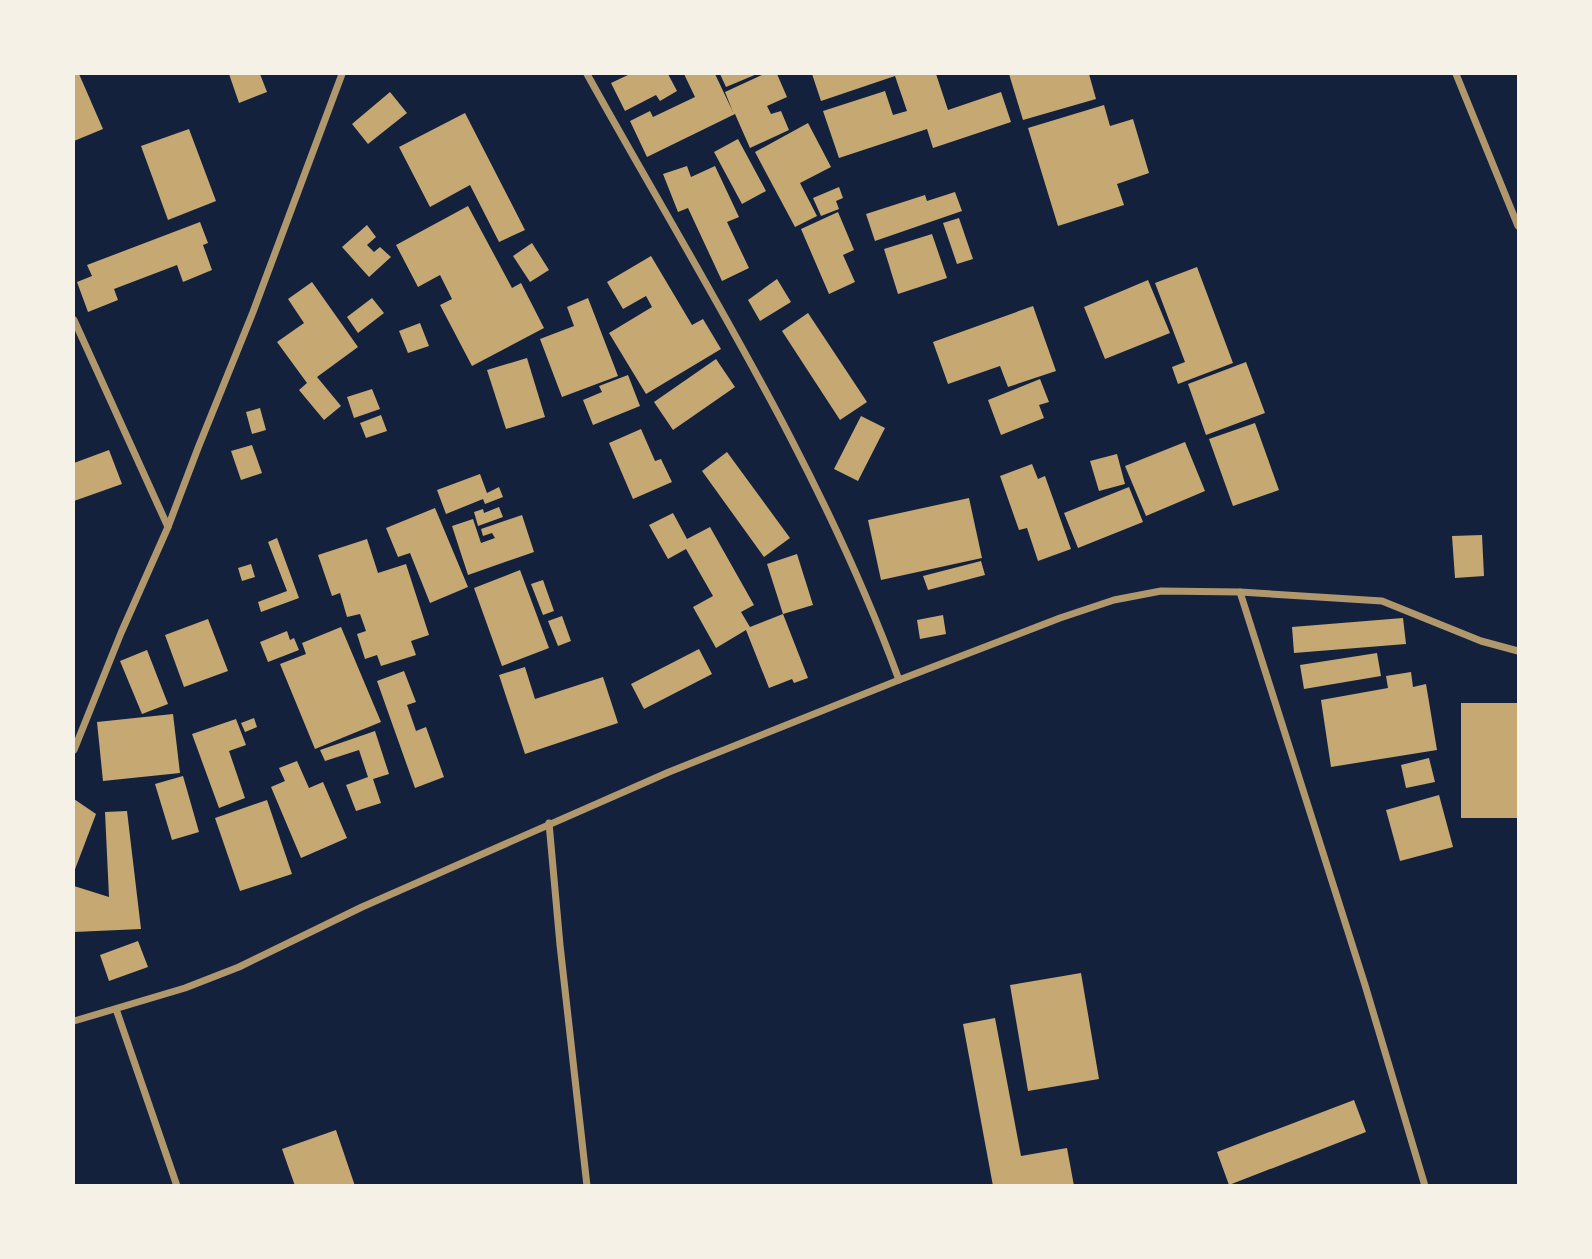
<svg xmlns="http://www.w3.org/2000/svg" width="1592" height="1259" font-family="Manrope,sans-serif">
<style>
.building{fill:#c6a872}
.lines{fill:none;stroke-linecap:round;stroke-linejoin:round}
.minor{stroke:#b1986c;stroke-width:7}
</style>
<rect width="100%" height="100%" fill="#14213d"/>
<!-- building -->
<g class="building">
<path d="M 74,74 L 79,74 L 103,129 L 74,141 Z"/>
<path d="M 229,74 L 260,74 L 267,92 L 239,103 Z"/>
<path d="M 630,74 L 668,74 L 677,91 L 660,101 L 656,95 L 625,111 L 611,83 Z"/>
<path d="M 684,74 L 715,74 L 733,112 L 725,92 L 764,74 L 777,74 L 787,97 L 767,106 L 771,114 L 781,111 L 789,130 L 750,148 L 735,114 L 647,157 L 630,121 L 650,111 L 653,117 L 695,97 Z"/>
<path d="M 720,74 L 757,74 L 726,87 Z"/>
<path d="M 812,74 L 936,74 L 948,110 L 1001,92 L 1011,122 L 933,148 L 927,129 L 839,158 L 823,111 L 885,91 L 893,115 L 907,111 L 895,76 L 821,101 Z"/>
<path d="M 1009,74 L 1089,74 L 1096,99 L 1023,120 Z"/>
<path d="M 390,92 L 407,113 L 368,144 L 352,124 Z"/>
<path d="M 1104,105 L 1110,126 L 1133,119 L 1149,173 L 1117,184 L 1124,205 L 1058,226 L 1028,128 Z"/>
<path d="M 465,113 L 525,230 L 499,242 L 470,185 L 430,207 L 399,147 Z"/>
<path d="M 808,123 L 831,167 L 800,183 L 817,216 L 795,227 L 755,152 Z"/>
<path d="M 189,129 L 216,201 L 168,220 L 141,146 Z"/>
<path d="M 738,139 L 766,191 L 742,204 L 714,152 Z"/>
<path d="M 687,166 L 691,177 L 715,166 L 739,217 L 727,222 L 749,268 L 722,281 L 688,208 L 678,212 L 663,174 Z"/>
<path d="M 839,187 L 843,198 L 836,201 L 839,209 L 821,216 L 813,198 Z"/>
<path d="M 955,192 L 962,211 L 875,241 L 866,214 L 925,195 L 927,201 Z"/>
<path d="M 468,206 L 512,288 L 521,283 L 544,328 L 472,366 L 440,305 L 452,299 L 440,275 L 418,287 L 396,245 Z"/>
<path d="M 838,212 L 854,250 L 843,255 L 855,282 L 829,294 L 801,229 Z"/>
<path d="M 959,218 L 973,259 L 957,264 L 943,223 Z"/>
<path d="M 200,222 L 208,243 L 203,245 L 212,270 L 183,282 L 177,265 L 114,289 L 118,300 L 88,312 L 77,282 L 92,276 L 87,265 Z"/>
<path d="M 367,225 L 376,237 L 367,245 L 374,252 L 380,247 L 391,257 L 369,277 L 342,247 Z"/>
<path d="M 932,234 L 947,278 L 898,294 L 884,249 Z"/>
<path d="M 532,243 L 549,270 L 530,282 L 513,256 Z"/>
<path d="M 651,256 L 692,325 L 703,319 L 721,349 L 646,394 L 609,333 L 652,307 L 646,296 L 623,309 L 607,282 Z"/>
<path d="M 1197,267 L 1233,363 L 1178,384 L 1172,367 L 1185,362 L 1155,283 Z"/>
<path d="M 777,279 L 791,302 L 760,321 L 748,300 Z"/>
<path d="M 1148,280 L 1170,333 L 1105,359 L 1084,307 Z"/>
<path d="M 312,282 L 358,347 L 317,377 L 341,406 L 324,420 L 299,390 L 307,383 L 277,342 L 304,323 L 288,299 Z"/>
<path d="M 372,298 L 384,313 L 358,333 L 347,317 Z"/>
<path d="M 588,298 L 618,376 L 562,397 L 540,339 L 574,326 L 567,307 Z"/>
<path d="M 1033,306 L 1056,371 L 1008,387 L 1000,366 L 948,384 L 933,342 Z"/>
<path d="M 808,313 L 867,402 L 840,420 L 782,331 Z"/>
<path d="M 420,323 L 429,346 L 408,353 L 399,331 Z"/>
<path d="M 527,358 L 545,417 L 506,429 L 487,370 Z"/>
<path d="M 716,359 L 735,387 L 673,430 L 654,402 Z"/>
<path d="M 1246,362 L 1265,413 L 1206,435 L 1188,384 Z"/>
<path d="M 628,375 L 640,406 L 593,425 L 583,400 L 602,392 L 599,386 Z"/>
<path d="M 1040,379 L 1049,402 L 1039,405 L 1044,418 L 1001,435 L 988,400 Z"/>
<path d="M 372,389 L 380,409 L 354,418 L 347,397 Z"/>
<path d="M 260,408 L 266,430 L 252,434 L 246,412 Z"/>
<path d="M 381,415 L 387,431 L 366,438 L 360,423 Z"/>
<path d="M 861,416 L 885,428 L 858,481 L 834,469 Z"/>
<path d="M 1255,423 L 1279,490 L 1233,506 L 1209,439 Z"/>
<path d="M 641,429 L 655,461 L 661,459 L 672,482 L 633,499 L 609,443 Z"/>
<path d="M 1185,442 L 1205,491 L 1146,516 L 1125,466 Z"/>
<path d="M 252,445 L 262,473 L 241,480 L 231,451 Z"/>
<path d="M 109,450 L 122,484 L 74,501 L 74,463 Z"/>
<path d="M 727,452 L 790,538 L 764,557 L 702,471 Z"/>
<path d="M 1117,454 L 1125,484 L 1099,491 L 1090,461 Z"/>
<path d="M 1032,464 L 1038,479 L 1045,476 L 1071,549 L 1038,561 L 1027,528 L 1019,530 L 1000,476 Z"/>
<path d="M 480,474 L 487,493 L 499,487 L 503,497 L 485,504 L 483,499 L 446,514 L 437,490 Z"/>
<path d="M 1129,487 L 1143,522 L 1078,548 L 1064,513 Z"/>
<path d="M 969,498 L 982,558 L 881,580 L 868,520 Z"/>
<path d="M 499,507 L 503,517 L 478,526 L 474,512 L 483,509 L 484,513 Z"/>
<path d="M 435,508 L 468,587 L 430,603 L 410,553 L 398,557 L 386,528 Z"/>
<path d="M 673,513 L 687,539 L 710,527 L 754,605 L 741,612 L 750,627 L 783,614 L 808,678 L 794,683 L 792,679 L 769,688 L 746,630 L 716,648 L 693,607 L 713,596 L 686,549 L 668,559 L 649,525 Z"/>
<path d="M 522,515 L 534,552 L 468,575 L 452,526 L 473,519 L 481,543 L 495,538 L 492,533 L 483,536 L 481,529 Z"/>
<path d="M 1482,535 L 1484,576 L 1455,578 L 1452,536 Z"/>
<path d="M 277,538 L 299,598 L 261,612 L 258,602 L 287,591 L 268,542 Z"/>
<path d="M 367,539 L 378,573 L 406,564 L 429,635 L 411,641 L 416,655 L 381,666 L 377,655 L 365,659 L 357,634 L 366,631 L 360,614 L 347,617 L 340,593 L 332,596 L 318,555 Z"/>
<path d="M 797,554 L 813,605 L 783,614 L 767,564 Z"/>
<path d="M 981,561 L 985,575 L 928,590 L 923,576 Z"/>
<path d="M 251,564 L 255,577 L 242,581 L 238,568 Z"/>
<path d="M 520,570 L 549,648 L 502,666 L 474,588 Z"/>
<path d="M 543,580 L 554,611 L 543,615 L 531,584 Z"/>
<path d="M 943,615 L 946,634 L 920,639 L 917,620 Z"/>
<path d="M 562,616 L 571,641 L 558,646 L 548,621 Z"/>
<path d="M 1403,618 L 1406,644 L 1294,653 L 1292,627 Z"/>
<path d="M 208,619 L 228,671 L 184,687 L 165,635 Z"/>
<path d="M 341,627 L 381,722 L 315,749 L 280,664 L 306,654 L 302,643 Z"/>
<path d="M 287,631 L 290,640 L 294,638 L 299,650 L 268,662 L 260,642 Z"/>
<path d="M 699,649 L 712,674 L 644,709 L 631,684 Z"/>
<path d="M 147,650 L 168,704 L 142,714 L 120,661 Z"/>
<path d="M 1377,653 L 1381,676 L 1304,689 L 1300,665 Z"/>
<path d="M 525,667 L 535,699 L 603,677 L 618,723 L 525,754 L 499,675 Z"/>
<path d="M 404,671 L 416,702 L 407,705 L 416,731 L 426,727 L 444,777 L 415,788 L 377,681 Z"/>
<path d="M 1411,672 L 1413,687 L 1426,684 L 1437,750 L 1331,767 L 1321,700 L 1388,688 L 1386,676 Z"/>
<rect x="1461" y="703" width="57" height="115"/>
<path d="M 173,714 L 180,773 L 103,781 L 97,722 Z"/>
<path d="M 254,718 L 257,727 L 245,732 L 241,723 Z"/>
<path d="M 236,719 L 246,745 L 229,751 L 245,798 L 219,808 L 192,734 Z"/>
<path d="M 375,731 L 389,774 L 373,779 L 381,803 L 356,811 L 346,785 L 368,777 L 359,750 L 325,761 L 320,750 Z"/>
<path d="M 1429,758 L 1435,782 L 1406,788 L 1401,765 Z"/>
<path d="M 297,761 L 309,788 L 323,782 L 347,838 L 301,858 L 271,787 L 285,781 L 279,768 Z"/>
<path d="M 183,776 L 199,832 L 172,840 L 155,784 Z"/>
<path d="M 1439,795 L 1453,847 L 1400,861 L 1386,810 Z"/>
<path d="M 74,799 L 96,814 L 74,872 Z"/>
<path d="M 267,800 L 292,874 L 240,891 L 215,818 Z"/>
<path d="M 127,811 L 141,929 L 74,932 L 74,886 L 109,897 L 105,812 Z"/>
<path d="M 138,941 L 148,967 L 109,981 L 100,955 Z"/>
<path d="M 1081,973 L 1099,1079 L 1028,1091 L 1010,985 Z"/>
<path d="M 995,1018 L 1021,1156 L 1067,1148 L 1074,1186 L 993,1186 L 963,1024 Z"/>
<path d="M 1354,1100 L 1366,1132 L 1229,1185 L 1217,1152 Z"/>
<path d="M 336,1130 L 355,1186 L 295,1186 L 282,1149 Z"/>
</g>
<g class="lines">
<!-- minor -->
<g class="minor">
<path d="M 587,74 C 697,272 821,466 899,680"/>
<path d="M 1456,74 L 1518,226"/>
<path d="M 74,320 L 168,527"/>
<path d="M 1240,592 L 1365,985 L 1425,1186"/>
<path d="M 74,750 L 121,633 L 168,527 L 198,448 L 253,312 L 342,74"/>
<path d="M 549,823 L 560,945 L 587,1186"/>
<path d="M 116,1009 L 177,1186"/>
<path d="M 74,1021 L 185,988 L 239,967 L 362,907 L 669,772 L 899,680 L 1060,618 L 1114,600 L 1161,591 L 1240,592 L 1382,601 L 1481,641 L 1518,651"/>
</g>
</g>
<!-- border -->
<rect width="1592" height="1259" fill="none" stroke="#f6f1e7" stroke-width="150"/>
</svg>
